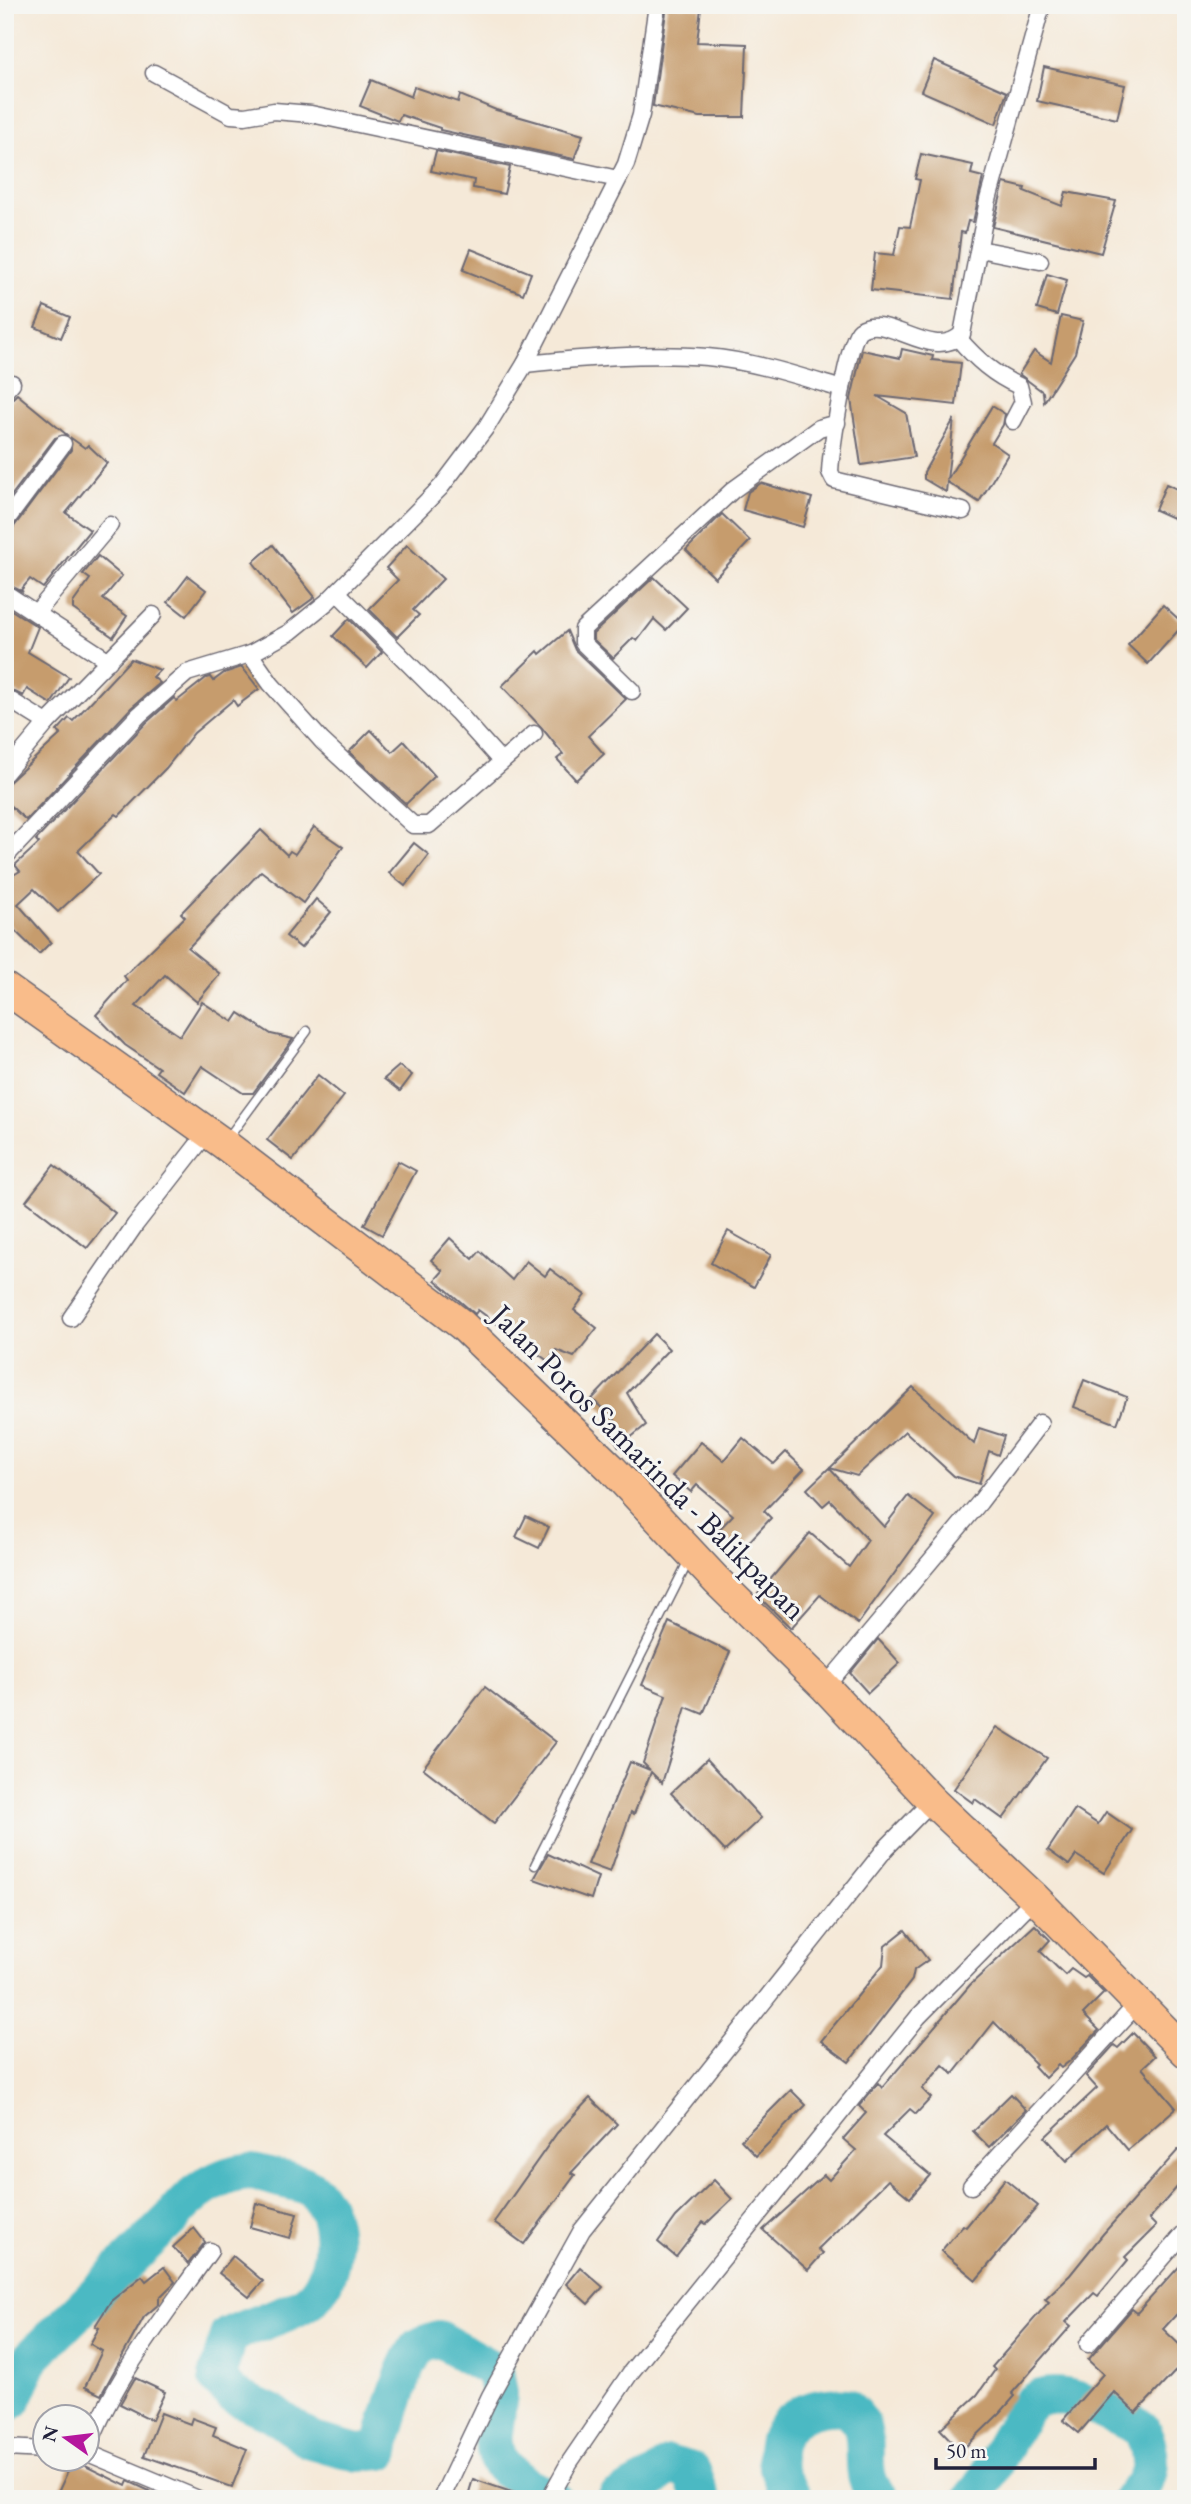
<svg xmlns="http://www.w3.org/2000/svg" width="1191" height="2504" font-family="'EB Garamond',serif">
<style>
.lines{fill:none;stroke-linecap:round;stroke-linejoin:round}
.river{stroke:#4bb9c3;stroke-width:38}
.building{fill:#c69c6d}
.lane-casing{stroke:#6c6872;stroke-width:11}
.street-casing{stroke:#6c6872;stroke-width:19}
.highway-casing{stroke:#6c6872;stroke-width:33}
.lane{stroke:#fff;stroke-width:8}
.street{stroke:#fff;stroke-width:16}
.highway{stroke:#f9bc8a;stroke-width:30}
.labels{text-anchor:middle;stroke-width:6;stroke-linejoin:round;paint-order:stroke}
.street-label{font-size:32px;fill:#22223b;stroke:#f6f6f2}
</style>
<rect width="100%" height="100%" fill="#f6f6f2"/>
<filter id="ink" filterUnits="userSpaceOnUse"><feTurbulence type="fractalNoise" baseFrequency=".0143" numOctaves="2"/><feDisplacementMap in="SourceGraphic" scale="14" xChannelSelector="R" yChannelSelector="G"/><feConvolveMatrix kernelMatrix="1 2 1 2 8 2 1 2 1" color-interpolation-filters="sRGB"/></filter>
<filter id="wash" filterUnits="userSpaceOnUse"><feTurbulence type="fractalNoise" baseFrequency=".00686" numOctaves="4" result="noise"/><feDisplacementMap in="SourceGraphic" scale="28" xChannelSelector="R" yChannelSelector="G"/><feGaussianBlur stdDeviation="1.57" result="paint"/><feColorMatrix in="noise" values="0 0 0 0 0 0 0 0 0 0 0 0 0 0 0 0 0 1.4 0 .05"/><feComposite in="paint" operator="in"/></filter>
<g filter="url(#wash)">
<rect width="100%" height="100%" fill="#f5e9d8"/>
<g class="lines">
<!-- river -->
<g class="river">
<path d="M 5,2404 L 13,2400 L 31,2358 L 173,2217 C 189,2195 220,2173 249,2172 C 259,2172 271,2177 280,2179 C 291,2181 307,2184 315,2192 C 340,2217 337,2271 314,2296 C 297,2314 252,2323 228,2336 L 217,2378 L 232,2395 L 274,2414 L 310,2440 L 358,2453 L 381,2451 C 384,2432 405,2358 419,2347 C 424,2343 433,2341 439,2339 L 495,2371 L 499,2394 L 493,2440 L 498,2462 L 525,2485 L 553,2499"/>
<path d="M 616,2499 L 653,2479 L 670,2465 L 692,2471 L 702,2499"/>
<path d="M 795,2499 C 753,2449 785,2401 847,2407 C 851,2412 859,2419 861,2424 C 871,2451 855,2475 880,2499"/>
<path d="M 972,2499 L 982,2487 C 990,2472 1022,2410 1031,2403 C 1058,2381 1114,2416 1141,2428 C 1154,2455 1155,2478 1130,2499"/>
</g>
</g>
<g id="blocks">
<!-- building -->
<g class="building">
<path d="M 667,5 L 701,8 L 697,42 L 747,44 L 744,117 L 700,117 L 653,106 Z"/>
<path d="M 934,60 L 1007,92 L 996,124 L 921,91 Z"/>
<path d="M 1044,67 L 1125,85 L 1117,119 L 1037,101 Z"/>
<path d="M 371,80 L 411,97 L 414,87 L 458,102 L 460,95 L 496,110 L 583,135 L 574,159 L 440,130 L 440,128 L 401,115 L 398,121 L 360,106 Z"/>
<path d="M 436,151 L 510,167 L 504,194 L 473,188 L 474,180 L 431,171 Z"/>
<path d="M 921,154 L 973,165 L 971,174 L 983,177 L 973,222 L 968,221 L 965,233 L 961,232 L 953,299 L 871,290 L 875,253 L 894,255 L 900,226 L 910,227 L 920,180 L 915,179 Z"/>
<path d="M 1004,183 L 1025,188 L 1024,191 L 1062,206 L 1066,192 L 1116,201 L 1101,253 L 993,227 Z"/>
<path d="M 471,249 L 531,273 L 523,294 L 463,270 Z"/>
<path d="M 1047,274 L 1067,280 L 1057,315 L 1037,309 Z"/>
<path d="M 44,306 L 70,317 L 61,338 L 35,327 Z"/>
<path d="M 1061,316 L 1083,321 L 1075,353 L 1044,402 L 1043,392 L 1019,374 L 1034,351 L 1051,362 Z"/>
<path d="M 902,349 L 933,356 L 932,360 L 961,363 L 956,405 L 877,396 L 906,413 L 914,457 L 861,465 L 851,399 L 862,350 L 900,358 Z"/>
<path d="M 17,394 L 67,435 L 55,438 L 5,504 L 5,406 Z"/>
<path d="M 992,406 L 1005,414 L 1003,425 L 992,443 L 1008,454 L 979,502 L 947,482 L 946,492 L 924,479 L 924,472 L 954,419 L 947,480 Z"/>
<path d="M 71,438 L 85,448 L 88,445 L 107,463 L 66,513 L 90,530 L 43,588 L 30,579 L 21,590 L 23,592 L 5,583 L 5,532 L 13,528 L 71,450 Z"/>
<path d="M 761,483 L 812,498 L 803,527 L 743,510 L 748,492 Z"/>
<path d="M 1166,484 L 1186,493 L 1186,524 L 1155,510 Z"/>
<path d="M 722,514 L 750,541 L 715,578 L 686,550 Z"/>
<path d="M 273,545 L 315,597 L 293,613 L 253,562 Z"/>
<path d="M 407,545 L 443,579 L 413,610 L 419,615 L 397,637 L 369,609 L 398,580 L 386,568 Z"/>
<path d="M 98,556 L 122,576 L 103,599 L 127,616 L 113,637 L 73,609 L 73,603 L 90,579 L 83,574 Z"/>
<path d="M 188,576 L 206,590 L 186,616 L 168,602 Z"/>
<path d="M 654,577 L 687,608 L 666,630 L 654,619 L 637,641 L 633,638 L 613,658 L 593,639 L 593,634 Z"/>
<path d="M 1163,605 L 1184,624 L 1148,664 L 1128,645 Z"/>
<path d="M 5,606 L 38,627 L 28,652 L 69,677 L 51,704 L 27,689 L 23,696 L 5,687 Z"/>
<path d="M 349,619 L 382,652 L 367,668 L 333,636 Z"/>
<path d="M 567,631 L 575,650 L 626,699 L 588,736 L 604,754 L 576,780 L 557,759 L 563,754 L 542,728 L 502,686 L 538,651 L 540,654 Z"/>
<path d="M 131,659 L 160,670 L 153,677 L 160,683 L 131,708 L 26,820 L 5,801 L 5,786 L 61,734 L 57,731 L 69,718 L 73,721 Z"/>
<path d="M 242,667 L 259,689 L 237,706 L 233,700 L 194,733 L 166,768 L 119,816 L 116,814 L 78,851 L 99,874 L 58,912 L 34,889 L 18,904 L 51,942 L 39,954 L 5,921 L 5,880 L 20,871 L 15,865 L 39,843 L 36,840 L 146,723 L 174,698 L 177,701 L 206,678 L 210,677 L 213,681 L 224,673 Z"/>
<path d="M 371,730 L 392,752 L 404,741 L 435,776 L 406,804 L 349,752 Z"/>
<path d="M 314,827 L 343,847 L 303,903 L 261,871 L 188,948 L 220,974 L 197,1002 L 165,975 L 136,1006 L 180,1036 L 202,1002 L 233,1022 L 239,1013 L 271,1034 L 293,1039 L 253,1093 L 243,1093 L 202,1066 L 185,1092 L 156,1072 L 159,1068 L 125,1045 L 96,1015 L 127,980 L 124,976 L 185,917 L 181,913 L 261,830 L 287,855 L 290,851 L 295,854 Z"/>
<path d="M 414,843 L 429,855 L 405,886 L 389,873 Z"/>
<path d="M 316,899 L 331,912 L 301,948 L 286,936 Z"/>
<path d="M 399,1066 L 412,1075 L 400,1091 L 384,1079 Z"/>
<path d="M 318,1075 L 344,1096 L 293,1160 L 267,1140 Z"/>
<path d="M 398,1161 L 416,1171 L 382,1235 L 364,1225 Z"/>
<path d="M 54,1165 L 115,1213 L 87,1248 L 26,1201 Z"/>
<path d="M 728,1231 L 771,1255 L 754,1287 L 711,1263 Z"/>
<path d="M 450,1238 L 473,1259 L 480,1251 L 512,1280 L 526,1261 L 545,1276 L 550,1269 L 585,1295 L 574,1310 L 597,1328 L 574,1357 L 556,1350 L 548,1361 L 478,1310 L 475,1314 L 435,1280 L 443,1271 L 431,1260 Z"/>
<path d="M 654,1334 L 669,1349 L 627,1393 L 646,1425 L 619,1447 L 606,1425 L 615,1420 L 592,1399 Z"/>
<path d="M 1084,1380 L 1127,1397 L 1117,1424 L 1074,1407 Z"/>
<path d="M 913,1387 L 974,1444 L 979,1428 L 1004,1436 L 998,1455 L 989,1451 L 979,1484 L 954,1476 L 905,1431 L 857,1476 L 830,1468 Z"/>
<path d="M 743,1438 L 774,1464 L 786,1452 L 804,1469 L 764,1511 L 771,1518 L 735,1557 L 713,1536 L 733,1515 L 697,1485 L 691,1492 L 672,1476 L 701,1442 L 724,1461 Z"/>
<path d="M 829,1468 L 884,1527 L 908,1496 L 935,1517 L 858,1624 L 820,1595 L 791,1628 L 757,1595 L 810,1533 L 849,1567 L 868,1540 L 830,1500 L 823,1506 L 807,1489 Z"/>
<path d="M 526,1516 L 549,1527 L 539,1548 L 516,1537 Z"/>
<path d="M 669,1622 L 730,1652 L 703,1714 L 686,1707 L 662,1783 L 651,1772 L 634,1814 L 631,1812 L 610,1872 L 588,1864 L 630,1762 L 650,1770 L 643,1763 L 666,1695 L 642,1685 Z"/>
<path d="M 878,1639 L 900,1663 L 868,1693 L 850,1673 Z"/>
<path d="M 485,1687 L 556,1742 L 494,1823 L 423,1768 Z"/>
<path d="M 997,1727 L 1047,1758 L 1003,1819 L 975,1799 L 973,1803 L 954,1789 Z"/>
<path d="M 707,1759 L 761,1818 L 725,1851 L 671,1793 Z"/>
<path d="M 1075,1809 L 1098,1824 L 1106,1812 L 1132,1830 L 1104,1873 L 1076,1855 L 1069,1865 L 1048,1850 Z"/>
<path d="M 548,1854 L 598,1877 L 591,1899 L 534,1879 Z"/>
<path d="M 1035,1925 L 1050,1940 L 1040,1951 L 1065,1975 L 1071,1969 L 1084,1978 L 1087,1976 L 1104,1993 L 1083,2014 L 1099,2030 L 1071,2060 L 1061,2068 L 1058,2065 L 1045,2078 L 1034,2066 L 1036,2064 L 994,2022 L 953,2074 L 943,2065 L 922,2089 L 931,2098 L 916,2114 L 910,2109 L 883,2136 L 930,2175 L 910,2198 L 888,2180 L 818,2249 L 823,2253 L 808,2270 L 763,2230 L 824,2175 L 829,2180 L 856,2150 L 843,2139 L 866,2113 L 859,2106 L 878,2083 L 882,2088 L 970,1985 Z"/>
<path d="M 905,1930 L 928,1960 L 914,1970 L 912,1980 L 849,2062 L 821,2041 L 883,1965 L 885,1946 Z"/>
<path d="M 1133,2033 L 1155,2056 L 1142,2068 L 1176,2108 L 1128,2150 L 1106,2124 L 1067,2161 L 1045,2137 L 1097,2088 L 1086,2076 L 1114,2045 L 1118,2048 Z"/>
<path d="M 791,2090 L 806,2105 L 756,2156 L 741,2140 Z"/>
<path d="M 1011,2094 L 1026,2110 L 989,2147 L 973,2131 Z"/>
<path d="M 590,2098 L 617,2124 L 571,2173 L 575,2175 L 524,2244 L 494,2222 L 557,2133 Z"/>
<path d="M 1186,2141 L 1186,2177 L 1149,2219 L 1156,2226 L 1125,2257 L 1128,2260 L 1098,2296 L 1094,2293 L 1066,2322 L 1071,2326 L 1012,2393 L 1015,2396 L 1001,2412 L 961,2451 L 940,2429 L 977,2395 L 995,2370 L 992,2367 L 1049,2302 L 1045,2299 L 1070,2275 L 1103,2234 Z"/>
<path d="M 1005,2179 L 1038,2206 L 976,2280 L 941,2251 L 963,2225 L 966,2227 Z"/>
<path d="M 714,2180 L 732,2199 L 706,2224 L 703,2222 L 676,2257 L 658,2242 L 676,2217 Z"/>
<path d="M 256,2203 L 297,2214 L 290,2238 L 250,2227 Z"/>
<path d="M 194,2228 L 205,2242 L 188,2264 L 173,2247 Z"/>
<path d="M 233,2256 L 263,2281 L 249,2297 L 219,2273 Z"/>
<path d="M 1186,2259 L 1186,2304 L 1163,2329 L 1186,2351 L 1186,2360 L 1136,2413 L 1114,2392 L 1079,2433 L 1063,2420 L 1103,2374 L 1088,2360 L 1132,2309 L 1137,2313 Z"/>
<path d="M 164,2267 L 175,2282 L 159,2298 L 159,2304 L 144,2317 L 101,2395 L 85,2387 L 102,2351 L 90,2344 L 99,2328 L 95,2326 L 111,2301 L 142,2276 L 146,2281 Z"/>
<path d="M 580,2267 L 603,2287 L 588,2304 L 566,2284 Z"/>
<path d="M 135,2378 L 165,2392 L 152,2420 L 120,2404 Z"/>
<path d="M 161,2413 L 190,2424 L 192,2418 L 216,2427 L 213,2435 L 247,2449 L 232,2487 L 144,2456 Z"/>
<path d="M 73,2460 L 126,2486 L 128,2481 L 167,2499 L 55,2499 Z"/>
<path d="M 473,2479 L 523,2496 L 523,2499 L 467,2499 Z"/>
</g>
</g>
</g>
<g filter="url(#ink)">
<use href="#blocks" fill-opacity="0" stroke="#6c6872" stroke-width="2"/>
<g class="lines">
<defs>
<g id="lane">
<path d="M 228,1138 L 307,1031"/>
<path d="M 535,1865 L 689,1560"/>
</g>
<g id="street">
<path d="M 154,73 L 231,115 L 245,116 L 274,111 L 311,114 L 618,179"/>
<path d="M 979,249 L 1040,261"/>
<path d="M 958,338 C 976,359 994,375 1019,386 L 1023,402 L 1013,421"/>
<path d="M 525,364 C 584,358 648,352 707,357 C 753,361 798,376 842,389"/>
<path d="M 5,391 L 12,383"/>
<path d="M 963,511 L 834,480 L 830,472 C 831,452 847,339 860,330 C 887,311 932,363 962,334 L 988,200 L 1042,5"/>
<path d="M 5,522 L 63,444"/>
<path d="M 337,592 L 457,712 L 501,761"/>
<path d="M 5,593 L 109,661"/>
<path d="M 36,613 L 110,525"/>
<path d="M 250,654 L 271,684 L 322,741 L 413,825 L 429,825 L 534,734"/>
<path d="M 632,691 L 583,643 L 583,629 L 733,490 L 819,428 L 837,423"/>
<path d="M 5,697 L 47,723"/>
<path d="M 5,773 L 47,723 L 153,615"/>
<path d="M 5,857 L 139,715 L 187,673 L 250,654 L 290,632 L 327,602 L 441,487 L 487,426 L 525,364 L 626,164 L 641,115 L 657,5"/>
<path d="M 71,1318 L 135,1225 L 206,1134"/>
<path d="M 825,1687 L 980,1502 L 1040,1423"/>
<path d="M 971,2186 L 1138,2003"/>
<path d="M 1088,2344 L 1186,2231"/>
<path d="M 5,2448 L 46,2450"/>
<path d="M 88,2448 C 115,2376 166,2314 210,2251"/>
<path d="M 88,2453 L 198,2499"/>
<path d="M 441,2499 L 490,2396 L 582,2230 L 886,1848 L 932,1801"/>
<path d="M 549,2499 L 569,2463 L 631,2372 L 918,2017 L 1035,1898"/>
</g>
<path id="highway" d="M 5,988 L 224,1144 L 462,1325 L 612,1469 L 717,1581 L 825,1687 L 932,1801 L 1035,1898 L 1186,2052"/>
</defs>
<!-- lane casing -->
<use href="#lane" class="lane-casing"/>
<!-- street casing -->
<use href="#street" class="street-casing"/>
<!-- highway casing -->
<use href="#highway" class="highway-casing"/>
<!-- lane -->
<use href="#lane" class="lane"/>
<!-- street -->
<use href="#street" class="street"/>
<!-- highway -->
<use href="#highway" class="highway"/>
</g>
</g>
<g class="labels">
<!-- street labels -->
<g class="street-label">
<text transform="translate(649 1462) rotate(45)" y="11">Jalan Poros Samarinda - Balikpapan</text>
</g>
</g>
<!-- margin -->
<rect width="1191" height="2504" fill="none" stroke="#f6f6f2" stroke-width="28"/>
<!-- north arrow -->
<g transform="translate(66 2438) rotate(284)"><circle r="33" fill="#f6f6f2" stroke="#a1a1a9" stroke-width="2"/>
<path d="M0-5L12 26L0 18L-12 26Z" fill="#b5179e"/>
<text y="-10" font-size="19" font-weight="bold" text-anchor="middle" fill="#22223b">N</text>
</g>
<!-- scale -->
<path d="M936 2458v10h159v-10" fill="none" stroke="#22223b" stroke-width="3.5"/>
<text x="946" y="2458" font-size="21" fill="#22223b" stroke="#f6f6f2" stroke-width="5" paint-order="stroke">50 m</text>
</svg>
